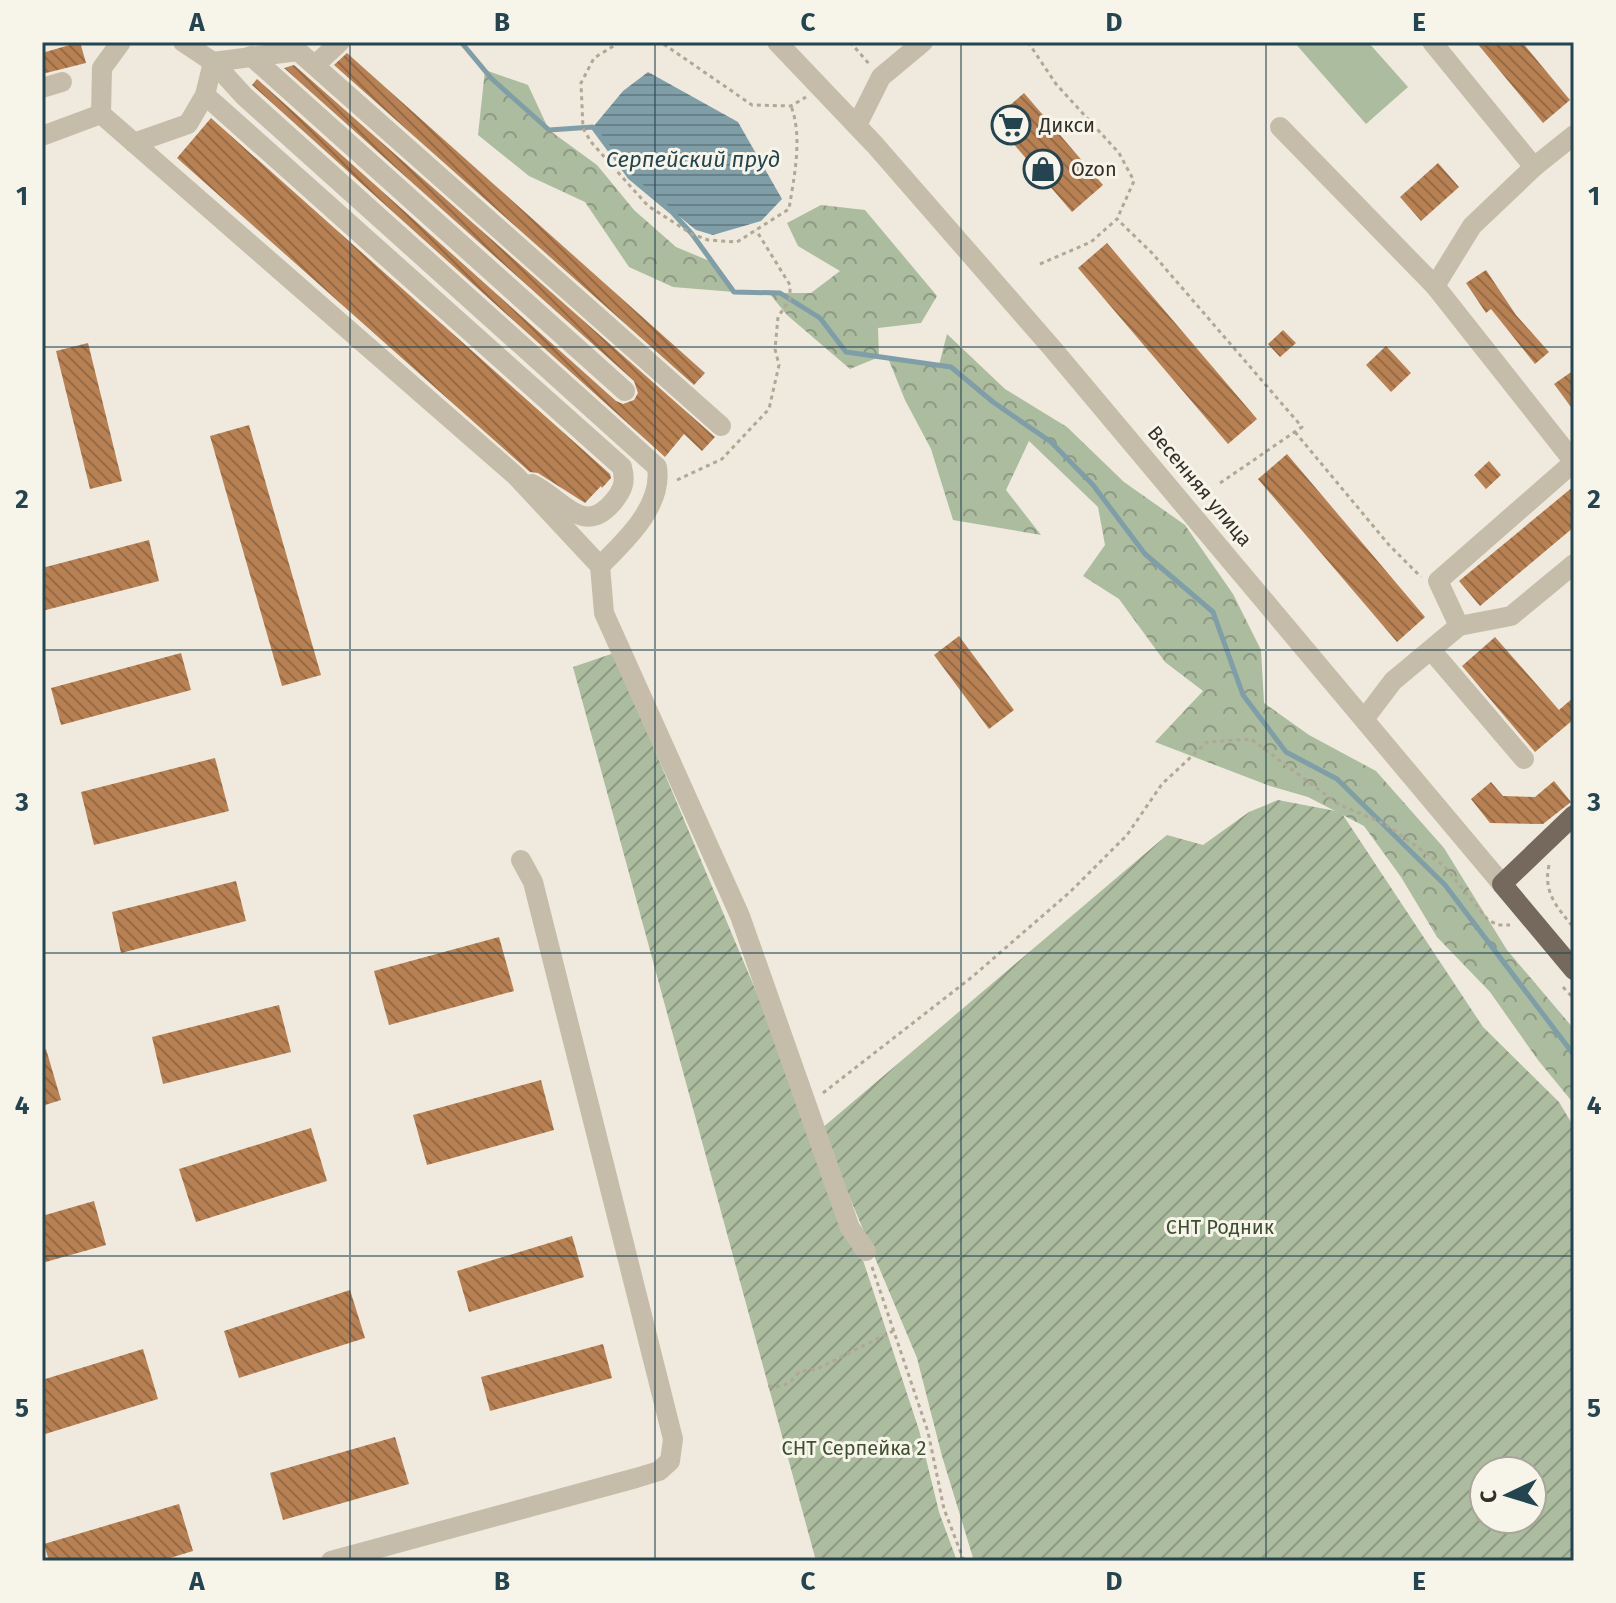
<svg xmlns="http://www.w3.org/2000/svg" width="1616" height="1603" font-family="'Fira Sans',sans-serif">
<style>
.forest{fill:url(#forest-crowns)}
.park{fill:#acbc9f}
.garden{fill:url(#garden-furrows);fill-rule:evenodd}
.water{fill:url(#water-rules)}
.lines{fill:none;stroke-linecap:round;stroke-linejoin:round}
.stream{stroke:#7f9ea8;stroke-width:5}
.building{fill:url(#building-back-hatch)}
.path{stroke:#b1a795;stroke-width:3;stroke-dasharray:4 4;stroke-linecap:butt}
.minor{stroke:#c5bdaa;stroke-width:20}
.major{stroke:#74695c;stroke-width:20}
.grid{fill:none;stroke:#244450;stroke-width:2;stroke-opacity:0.55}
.labels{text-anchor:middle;stroke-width:6;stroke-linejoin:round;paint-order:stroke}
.poi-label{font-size:20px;fill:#342f29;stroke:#f7f4e9;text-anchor:start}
.street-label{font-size:20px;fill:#342f29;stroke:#f7f4e9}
.park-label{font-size:20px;fill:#3d4f30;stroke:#f7f4e9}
.water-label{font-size:22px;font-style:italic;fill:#244450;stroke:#f7f4e9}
.neatline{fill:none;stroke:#244450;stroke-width:3}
.grid-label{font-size:26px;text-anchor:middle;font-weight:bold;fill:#244450}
</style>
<defs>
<pattern id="forest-crowns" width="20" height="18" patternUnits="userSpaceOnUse" patternTransform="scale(2)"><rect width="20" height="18" fill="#acbc9f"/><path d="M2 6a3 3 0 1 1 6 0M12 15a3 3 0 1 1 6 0" fill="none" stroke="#8d9982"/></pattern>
<pattern id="garden-furrows" width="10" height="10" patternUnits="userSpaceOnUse" patternTransform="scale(2)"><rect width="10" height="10" fill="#acbc9f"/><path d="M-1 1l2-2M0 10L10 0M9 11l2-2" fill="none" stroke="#8d9982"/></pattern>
<pattern id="water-rules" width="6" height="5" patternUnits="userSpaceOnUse" patternTransform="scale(2)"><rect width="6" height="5" fill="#7f9ea8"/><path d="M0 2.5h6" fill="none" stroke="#698189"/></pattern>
<pattern id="building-back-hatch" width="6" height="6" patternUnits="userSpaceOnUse" patternTransform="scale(2)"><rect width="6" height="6" fill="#b78153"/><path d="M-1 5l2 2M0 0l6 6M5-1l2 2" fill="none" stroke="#966a45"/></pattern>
</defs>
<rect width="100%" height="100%" fill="#efeadd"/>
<!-- forest -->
<g class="forest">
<path d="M 485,70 L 528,85 L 549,130 L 597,165 L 634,210 L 676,247 L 712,262 L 734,292 L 673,287 L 629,267 L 585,202 L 529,176 L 478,135 Z"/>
<path d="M 821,205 L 865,210 L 937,296 L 921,323 L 878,328 L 879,357 L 850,369 L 787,315 L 769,293 L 811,293 L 840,271 L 798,246 L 787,223 Z"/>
<path d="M 947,334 L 1005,389 L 1067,427 L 1124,482 L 1185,525 L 1233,594 L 1261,650 L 1264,703 L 1309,735 L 1376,771 L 1444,848 L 1507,950 L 1574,1029 L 1574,1104 L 1538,1060 L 1490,992 L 1437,937 L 1401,877 L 1364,826 L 1308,797 L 1270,786 L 1155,742 L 1203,691 L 1165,662 L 1119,599 L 1083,576 L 1105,545 L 1098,507 L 1029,441 L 1006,490 L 1041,535 L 953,520 L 931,449 L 905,400 L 888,358 L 939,365 Z"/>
</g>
<!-- park -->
<path class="park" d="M 1294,42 L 1368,42 L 1408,87 L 1366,124 Z"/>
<!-- garden -->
<g class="garden">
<path d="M 614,653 L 779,1046 L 861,1254 L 919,1430 L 939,1512 L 957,1561 L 816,1561 L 573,667 Z"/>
<path d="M 1278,800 L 1341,812 L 1483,1027 L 1559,1102 L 1574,1127 L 1574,1561 L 974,1561 L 942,1456 L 917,1358 L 821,1129 L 1167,835 L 1203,845 L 1249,812 ZM 1484,1471 L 1532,1471 L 1532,1519 L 1484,1519 Z"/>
</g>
<!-- water -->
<path class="water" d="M 648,72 L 738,122 L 782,199 L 761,221 L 713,235 L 696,230 L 630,177 L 593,127 L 623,91 Z"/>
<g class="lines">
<!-- stream -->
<path class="stream" d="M 461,42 L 491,78 L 549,130 L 593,127 L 630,177 L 672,212 L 692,234 L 734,292 L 780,293 L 820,318 L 846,352 L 951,367 L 993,402 L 1051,442 L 1093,485 L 1145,554 L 1213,612 L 1243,695 L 1286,752 L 1337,779 L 1445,885 L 1574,1055"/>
</g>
<!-- building -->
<g class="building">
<path d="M 80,42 L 86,63 L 42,74 L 42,53 Z"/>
<path d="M 1476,42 L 1522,42 L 1570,100 L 1543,123 Z"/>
<path d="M 347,53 L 705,373 L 694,385 L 334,65 Z"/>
<path d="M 294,65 L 715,437 L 702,451 L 684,434 L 665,457 L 252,85 L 257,79 L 616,401 L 623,404 L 634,400 L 638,393 L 634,381 L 284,68 Z"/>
<path d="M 1024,93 L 1103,185 L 1072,212 L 993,120 Z"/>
<path d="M 211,118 L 610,474 L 611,478 L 602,488 L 601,486 L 585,503 L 538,473 L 530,472 L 177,158 Z"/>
<path d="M 1438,163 L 1459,187 L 1421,221 L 1400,197 Z"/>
<path d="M 1107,243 L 1257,419 L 1228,444 L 1078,268 Z"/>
<path d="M 1486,270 L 1516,315 L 1549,352 L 1535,364 L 1491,309 L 1486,313 L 1466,283 Z"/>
<path d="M 1283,330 L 1296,343 L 1280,357 L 1268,344 Z"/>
<path d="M 88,343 L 122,481 L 90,489 L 56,351 Z"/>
<path d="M 1386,346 L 1411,373 L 1391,392 L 1366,365 Z"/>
<path d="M 1574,370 L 1574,411 L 1554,384 Z"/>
<path d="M 249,425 L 321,675 L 282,686 L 210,436 Z"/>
<path d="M 1287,454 L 1425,617 L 1397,642 L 1258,479 Z"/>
<path d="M 1489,461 L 1501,475 L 1486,489 L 1474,475 Z"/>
<path d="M 1574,486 L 1574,527 L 1480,606 L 1459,581 Z"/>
<path d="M 149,540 L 159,581 L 42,611 L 42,568 Z"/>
<path d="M 959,636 L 1014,710 L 989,729 L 934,655 Z"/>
<path d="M 1495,637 L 1559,710 L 1574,697 L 1574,719 L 1535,752 L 1462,666 Z"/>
<path d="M 181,653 L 191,690 L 61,725 L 51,688 Z"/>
<path d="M 215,758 L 229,811 L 94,845 L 81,792 Z"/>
<path d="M 1554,781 L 1571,802 L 1543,824 L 1490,823 L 1471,799 L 1491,782 L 1503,796 L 1535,797 Z"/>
<path d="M 236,881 L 246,921 L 121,953 L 112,912 Z"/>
<path d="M 499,937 L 514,991 L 389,1025 L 374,971 Z"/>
<path d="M 279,1005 L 291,1052 L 163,1084 L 152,1037 Z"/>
<path d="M 46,1049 L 61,1100 L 42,1106 L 42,1050 Z"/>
<path d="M 541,1080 L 554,1130 L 427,1165 L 413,1115 Z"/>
<path d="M 311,1128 L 327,1181 L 196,1222 L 179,1169 Z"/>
<path d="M 94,1201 L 106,1245 L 42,1263 L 42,1216 Z"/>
<path d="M 572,1236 L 584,1277 L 469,1312 L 457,1271 Z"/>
<path d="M 350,1290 L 365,1338 L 239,1378 L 224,1331 Z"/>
<path d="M 603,1344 L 612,1378 L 490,1411 L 481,1377 Z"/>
<path d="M 143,1349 L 158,1399 L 42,1435 L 42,1380 Z"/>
<path d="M 395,1437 L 409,1484 L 283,1520 L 270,1473 Z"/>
<path d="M 179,1504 L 193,1551 L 160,1561 L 49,1561 L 44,1544 Z"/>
</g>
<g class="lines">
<!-- path -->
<g class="path">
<path d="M 620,42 L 594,58 L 581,83 L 583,128 L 591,142 L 648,206 L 692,234 L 708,240 L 737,242 L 789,209 C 794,177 803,137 791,106"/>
<path d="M 656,42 L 665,45 L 752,105 L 791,106 L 806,97"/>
<path d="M 850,42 L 870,65"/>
<path d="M 1028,42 L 1056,84 L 1119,153 L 1134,181 L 1117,219"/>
<path d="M 1040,264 L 1091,242 L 1117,219 L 1152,253 L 1302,427 L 1220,483"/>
<path d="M 1295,432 L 1389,545 L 1421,577"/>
<path d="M 677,480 L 722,459 L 769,409 L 779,365 L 775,349 L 778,317 L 790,299 L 790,285 L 756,230"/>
<path d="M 1549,865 C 1543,893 1557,907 1574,928"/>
<path d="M 1563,987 L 1574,999"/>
<path d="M 823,1093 L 972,977 L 1070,892 L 1127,835 L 1162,784 L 1207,742 L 1251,739 L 1338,804 L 1385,824 L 1444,866 L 1488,920 L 1498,925 L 1510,925"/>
<path d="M 872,1267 L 928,1432 L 944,1509 L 964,1561"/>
<path d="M 768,1386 C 783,1388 790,1384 799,1372 L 817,1369 L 893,1331"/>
</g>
<!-- minor -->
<g class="minor">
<path d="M 183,42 L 213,62 L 244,96 L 657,467 C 663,506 626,540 600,566"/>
<path d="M 777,42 L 875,145 L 1052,348 L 1502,884"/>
<path d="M 1432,42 L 1534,167 L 1574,135"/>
<path d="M 251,56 L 625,391"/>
<path d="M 315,65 L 340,42"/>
<path d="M 42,88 L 62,82"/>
<path d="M 205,95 L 622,467 C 626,482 623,490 613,502 C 583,538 562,498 532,484"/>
<path d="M 101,114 L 516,476 L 600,566 L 604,613 L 740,916 L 850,1228 L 866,1251"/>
<path d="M 857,125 L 881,77 L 923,42"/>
<path d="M 1280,127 L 1435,286 L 1574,462"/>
<path d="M 42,136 L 101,114 L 102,68 L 121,42"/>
<path d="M 134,143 L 188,124 L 205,95 L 213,62 L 298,51 L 721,426"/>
<path d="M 1435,286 L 1472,226 L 1534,167"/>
<path d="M 1459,626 L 1511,616 L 1574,564"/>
<path d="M 1431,650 L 1524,759"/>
<path d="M 1365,718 L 1393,681 L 1459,626 L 1438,581 L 1574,462"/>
<path d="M 331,1561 L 636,1478 L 659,1471 L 670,1461 L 673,1439 L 533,882 L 521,860"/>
</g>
<!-- major -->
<path class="major" d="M 1574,815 L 1502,884 L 1574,970"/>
</g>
<!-- grid -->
<path class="grid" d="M 350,42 L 350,1561M 655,42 L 655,1561M 961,42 L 961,1561M 1266,42 L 1266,1561M 42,347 L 1574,347M 42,650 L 1574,650M 42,953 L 1574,953M 42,1256 L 1574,1256"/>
<!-- icons -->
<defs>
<symbol id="supermarket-ring" viewBox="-11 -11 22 22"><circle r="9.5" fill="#f7f4e9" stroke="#244450" stroke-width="1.5"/><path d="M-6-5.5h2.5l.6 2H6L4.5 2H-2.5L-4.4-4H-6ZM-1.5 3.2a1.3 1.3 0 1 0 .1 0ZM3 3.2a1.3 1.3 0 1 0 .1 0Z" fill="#244450"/></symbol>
<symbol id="shop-ring" viewBox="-11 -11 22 22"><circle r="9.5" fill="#f7f4e9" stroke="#244450" stroke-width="1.5"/><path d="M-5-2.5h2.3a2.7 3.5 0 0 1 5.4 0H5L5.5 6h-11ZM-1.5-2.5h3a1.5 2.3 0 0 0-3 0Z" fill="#244450"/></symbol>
</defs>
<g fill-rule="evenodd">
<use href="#supermarket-ring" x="989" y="103" width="44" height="44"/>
<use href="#shop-ring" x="1021" y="147" width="44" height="44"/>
</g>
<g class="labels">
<!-- poi labels -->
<g class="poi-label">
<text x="1039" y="132">Дикси</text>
<text x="1071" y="176">Ozon</text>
</g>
<!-- street labels -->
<g class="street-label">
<text transform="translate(1200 486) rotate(50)" y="7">Весенняя улица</text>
</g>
<!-- park labels -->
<g class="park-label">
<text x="1220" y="1234">СНТ Родник</text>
<text x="854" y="1455">СНТ Серпейка 2</text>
</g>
<!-- water labels -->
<g class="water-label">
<text x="693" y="167">Серпейский пруд</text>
</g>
</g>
<!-- border -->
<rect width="1616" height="1603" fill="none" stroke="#f7f4e9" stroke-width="88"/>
<!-- north arrow -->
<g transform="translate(1508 1495) rotate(266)"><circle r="38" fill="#f7f4e9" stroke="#a9a59c" stroke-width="2"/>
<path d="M0-6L14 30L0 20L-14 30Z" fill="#244450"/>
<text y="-12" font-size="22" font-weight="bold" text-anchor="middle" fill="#342f29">С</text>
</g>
<rect x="44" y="44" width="1528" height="1515" class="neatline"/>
<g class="grid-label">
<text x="197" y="31">A</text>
<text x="502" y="31">B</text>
<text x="808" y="31">C</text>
<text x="1114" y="31">D</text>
<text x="1419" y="31">E</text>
<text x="22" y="205">1</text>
<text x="1594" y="205">1</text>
<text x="22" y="508">2</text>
<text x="1594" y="508">2</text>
<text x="22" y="811">3</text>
<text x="1594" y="811">3</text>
<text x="22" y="1114">4</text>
<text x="1594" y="1114">4</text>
<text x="22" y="1417">5</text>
<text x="1594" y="1417">5</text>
<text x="197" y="1590">A</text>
<text x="502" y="1590">B</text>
<text x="808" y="1590">C</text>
<text x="1114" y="1590">D</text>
<text x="1419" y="1590">E</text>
</g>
</svg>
